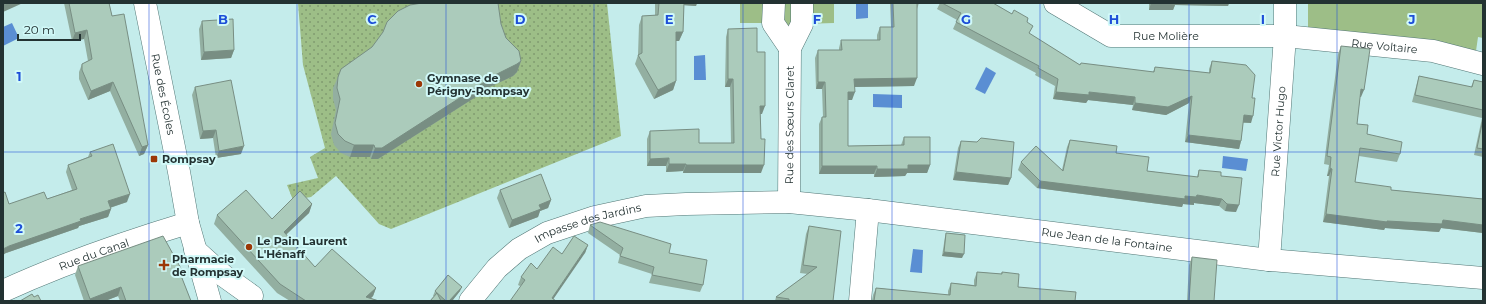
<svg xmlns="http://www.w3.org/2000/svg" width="1486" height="304" font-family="Montserrat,sans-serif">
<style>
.grass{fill:#9dbe87}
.park{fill:url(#park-dots)}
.water{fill:#5a8ed3}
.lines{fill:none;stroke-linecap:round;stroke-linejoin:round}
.street-casing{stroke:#517675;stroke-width:23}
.secondary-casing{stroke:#517675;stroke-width:23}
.street{stroke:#fff;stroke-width:22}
.secondary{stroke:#fff;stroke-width:22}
.wall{fill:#93afa1}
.shaded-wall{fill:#788e83}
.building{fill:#abcbbb;stroke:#788e83}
.grid{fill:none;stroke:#1d4ed8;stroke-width:1;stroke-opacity:0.55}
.poi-dot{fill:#9c3806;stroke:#d1f9f8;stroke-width:1.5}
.labels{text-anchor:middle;stroke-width:4;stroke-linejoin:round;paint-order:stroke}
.street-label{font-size:11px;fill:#233232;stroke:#d1f9f8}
.poi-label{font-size:11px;font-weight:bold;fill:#233232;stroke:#d1f9f8;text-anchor:start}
.grid-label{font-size:13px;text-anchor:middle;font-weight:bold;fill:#1d4ed8;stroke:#d1f9f8;stroke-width:4;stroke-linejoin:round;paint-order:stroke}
</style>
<defs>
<pattern id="park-dots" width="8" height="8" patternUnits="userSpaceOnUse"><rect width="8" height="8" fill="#9dbe87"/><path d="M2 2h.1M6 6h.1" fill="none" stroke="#809b6f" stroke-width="1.8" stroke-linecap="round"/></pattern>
</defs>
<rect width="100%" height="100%" fill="#c4eceb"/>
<!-- grass -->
<g class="grass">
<path d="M 740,3 L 834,3 L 834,23 L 802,24 L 790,48 L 773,23 L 740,23 Z"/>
<path d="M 1308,3 L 1483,3 L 1483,38 L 1478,37 L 1476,51 L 1308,30 Z"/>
</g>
<!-- park -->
<path class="park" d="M 298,3 L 607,3 L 621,136 L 391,229 L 379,224 L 336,176 L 311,197 L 293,200 L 287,185 L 318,178 L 310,157 L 325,148 L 303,65 Z"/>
<!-- water -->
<g class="water">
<path d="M 856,3 L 868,3 L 868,18 L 856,19 Z"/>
<path d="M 12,23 L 19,38 L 3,46 L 3,27 Z"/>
<path d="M 705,55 L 706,80 L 694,80 L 694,56 Z"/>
<path d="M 986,67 L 996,73 L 985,94 L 975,89 Z"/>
<path d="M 873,94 L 902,95 L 902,108 L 873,107 Z"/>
<path d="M 1223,156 L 1248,159 L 1246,171 L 1222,168 Z"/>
<path d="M 913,249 L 923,250 L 922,273 L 910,272 Z"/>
</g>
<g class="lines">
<defs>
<g id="street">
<path d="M 774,3 L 773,23 L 790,48"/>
<path id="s1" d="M 1055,3 L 1111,36 L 1285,36 L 1433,51 L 1483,64"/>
<path id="s2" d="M 789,202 L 790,48 L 802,24 L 802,3"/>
<path id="s3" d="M 1269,260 L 1285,36 L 1285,3"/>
<path id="s4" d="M 3,291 C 62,264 125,242 188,223"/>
<path id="s5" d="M 470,301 L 497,268 L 519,249 L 547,233 L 595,217 L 646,206 L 686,204 L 789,202 L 868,210 L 1269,260 L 1483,278"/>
<path d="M 860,301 L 868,210"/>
</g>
<g id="secondary">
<path id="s6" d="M 145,3 L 179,172 L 188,223 L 210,301"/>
<path d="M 195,250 L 224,276 L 252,296"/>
</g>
</defs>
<!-- street casing -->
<use href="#street" class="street-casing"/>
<!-- secondary casing -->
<use href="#secondary" class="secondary-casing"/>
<!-- street -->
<use href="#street" class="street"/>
<!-- secondary -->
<use href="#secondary" class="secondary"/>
</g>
<!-- wall -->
<g class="wall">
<path d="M 64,3 L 109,3 L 112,16 L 148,145 L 144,154 L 139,156 L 110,91 L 88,100 L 79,79 L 79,72 L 82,64 L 88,61 L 84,39 L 72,41 Z"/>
<path d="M 655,3 L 697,3 L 696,6 L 684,5 L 683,32 L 679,41 L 676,41 L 676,81 L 673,90 L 654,99 L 635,64 L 638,55 L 639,25 L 642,16 L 655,15 Z"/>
<path d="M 890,3 L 919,3 L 917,9 L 914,86 L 854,87 L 852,100 L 848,100 L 848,146 L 901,145 L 904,137 L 930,165 L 927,173 L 907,173 L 905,176 L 874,177 L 874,174 L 819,174 L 819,124 L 822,117 L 823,117 L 822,89 L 816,89 L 815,58 L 818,50 L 839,50 L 839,48 L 841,40 L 877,40 L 877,35 L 880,27 L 891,27 Z"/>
<path d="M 940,3 L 993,3 L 1027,23 L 1030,34 L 1080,65 L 1153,72 L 1155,67 L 1209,73 L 1209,69 L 1212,61 L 1252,98 L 1251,123 L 1243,123 L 1241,141 L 1239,149 L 1185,142 L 1189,103 L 1166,115 L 1132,110 L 1133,105 L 1088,100 L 1086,103 L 1053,99 L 1055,86 L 1035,75 L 1036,73 L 953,29 L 957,20 L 937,9 Z"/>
<path d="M 1149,3 L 1229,3 L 1228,6 L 1175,5 L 1173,10 L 1149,10 Z"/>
<path d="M 202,21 L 234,50 L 231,58 L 201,60 L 199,29 Z"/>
<path d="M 501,24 L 506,38 L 521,61 L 517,72 L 513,76 L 483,90 L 482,93 L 378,159 L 371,159 L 370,157 L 350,157 L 341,153 L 334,145 L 331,134 L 336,110 L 333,99 L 333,88 L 338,77 L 372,47 Z"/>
<path d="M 728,29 L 757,52 L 762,114 L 760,114 L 761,173 L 683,173 L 683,171 L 666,172 L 666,166 L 647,166 L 647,139 L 650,131 L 699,143 L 731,143 L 730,87 L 725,87 L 726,37 Z"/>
<path d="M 1341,46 L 1361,97 L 1360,97 L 1357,124 L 1367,134 L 1400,154 L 1397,162 L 1359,156 L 1355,182 L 1391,190 L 1483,199 L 1483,233 L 1441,228 L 1439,232 L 1385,228 L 1384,230 L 1323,222 L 1329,176 L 1327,176 L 1329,165 L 1324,164 L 1338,54 Z"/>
<path d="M 1419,76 L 1471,87 L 1474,80 L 1483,82 L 1483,157 L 1474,155 L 1482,118 L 1412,102 L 1417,83 Z"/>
<path d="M 195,87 L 241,154 L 216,158 L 213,138 L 200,139 L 192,95 Z"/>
<path d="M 1070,140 L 1116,153 L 1147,171 L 1197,177 L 1199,170 L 1221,176 L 1236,212 L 1225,211 L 1219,206 L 1194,203 L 1194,205 L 1183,204 L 1182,207 L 1037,188 L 1018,170 L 1021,162 L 1062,170 L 1067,147 Z"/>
<path d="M 961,141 L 1011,178 L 1008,185 L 953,180 L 958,148 Z"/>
<path d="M 90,152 L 127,202 L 110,208 L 111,209 L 108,217 L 79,226 L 78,228 L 6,253 L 47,199 L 72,190 L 66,172 L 68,165 L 88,157 Z"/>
<path d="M 500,190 L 551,200 L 548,208 L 540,211 L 538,217 L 509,228 L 497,198 Z"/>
<path d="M 312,204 L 309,213 L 286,235 L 315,267 L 376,288 L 373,296 L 371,298 L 379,301 L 290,301 L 277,293 L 214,224 L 217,215 L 272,219 Z"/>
<path d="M 590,225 L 669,253 L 703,285 L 700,292 L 649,283 L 652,274 L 618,263 L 620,255 L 588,233 Z"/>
<path d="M 809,226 L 833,301 L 775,301 L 776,297 L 808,274 L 800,273 L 806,234 Z"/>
<path d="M 946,233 L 962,258 L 942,256 L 945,237 Z"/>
<path d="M 588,245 L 585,253 L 520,286 L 518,285 L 521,277 L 537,269 L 562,254 Z"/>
<path d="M 1192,257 L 1214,301 L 1187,301 L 1189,265 Z"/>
<path d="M 78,266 L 181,277 L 191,301 L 120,301 L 118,296 L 105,301 L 84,301 L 75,275 Z"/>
<path d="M 977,272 L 1001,274 L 1002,272 L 1018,287 L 1075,301 L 872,301 L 873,295 L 876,288 L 948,295 L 948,291 L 951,283 L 974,285 L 974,280 Z"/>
<path d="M 435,291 L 460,291 L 452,301 L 430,301 L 434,296 L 433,296 Z"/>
</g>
<!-- shaded-wall -->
<g class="shaded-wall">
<path d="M 9,3 L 23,3 L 3,12 L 3,5 Z"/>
<path d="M 681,3 L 697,3 L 696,6 L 681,5 Z"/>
<path d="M 1151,3 L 1229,3 L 1228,6 L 1175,5 L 1173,10 L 1149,10 Z"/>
<path d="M 87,30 L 84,39 L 72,41 L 75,33 Z"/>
<path d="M 676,32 L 683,32 L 679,41 L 672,41 Z"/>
<path d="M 234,50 L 231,58 L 201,60 L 204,52 Z"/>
<path d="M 521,61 L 517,72 L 513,76 L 483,90 L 482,93 L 378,159 L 371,159 L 375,148 L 485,80 Z"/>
<path d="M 917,78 L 914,86 L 852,87 L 854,79 Z"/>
<path d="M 728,79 L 733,79 L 730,87 L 725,87 Z"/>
<path d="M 676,81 L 673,90 L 654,99 L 658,90 Z"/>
<path d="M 113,82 L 110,91 L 88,100 L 91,91 Z"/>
<path d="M 818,82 L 825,82 L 822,89 L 816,89 Z"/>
<path d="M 1361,89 L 1364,90 L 1361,97 L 1358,97 Z"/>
<path d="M 848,92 L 855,92 L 852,100 L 846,100 Z"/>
<path d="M 1056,92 L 1089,92 L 1135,97 L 1133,105 L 1088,100 L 1086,103 L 1053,99 Z"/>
<path d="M 1192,96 L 1189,103 L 1166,115 L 1132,110 L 1135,103 Z"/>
<path d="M 760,106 L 765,106 L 762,114 L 757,114 Z"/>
<path d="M 1244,115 L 1253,116 L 1251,123 L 1242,122 Z"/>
<path d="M 216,130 L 213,138 L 200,139 L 203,131 Z"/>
<path d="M 1188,135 L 1241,141 L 1239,149 L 1185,142 Z"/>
<path d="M 148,145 L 144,154 L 139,156 L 142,147 Z"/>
<path d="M 354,145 L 374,145 L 370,157 L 350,157 Z"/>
<path d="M 244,146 L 241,154 L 216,158 L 219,151 Z"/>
<path d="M 669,158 L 666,166 L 647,166 L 650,159 Z"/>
<path d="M 669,164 L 686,164 L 683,171 L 666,172 Z"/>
<path d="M 686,165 L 764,165 L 761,173 L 683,173 Z"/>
<path d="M 908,165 L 930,165 L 927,173 L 907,173 L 905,176 L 874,177 L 877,169 Z"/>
<path d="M 822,166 L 877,166 L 874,174 L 819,174 Z"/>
<path d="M 1330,168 L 1332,169 L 1329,176 L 1327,176 Z"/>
<path d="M 956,172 L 1011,178 L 1008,185 L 953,180 Z"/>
<path d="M 1040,181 L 1185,196 L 1197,195 L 1222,199 L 1219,206 L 1194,203 L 1194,205 L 1183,204 L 1182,207 L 1037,188 Z"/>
<path d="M 130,194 L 127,202 L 106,209 L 108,201 Z"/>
<path d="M 551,200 L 548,208 L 540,211 L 538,217 L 509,228 L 512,220 L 539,205 Z"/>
<path d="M 312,204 L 309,213 L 280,240 L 284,232 Z"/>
<path d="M 1227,204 L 1239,205 L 1236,212 L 1225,211 Z"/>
<path d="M 111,209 L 108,217 L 79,226 L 78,228 L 6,253 L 3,255 L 3,249 L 9,246 L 80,219 Z"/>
<path d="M 1326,214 L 1387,221 L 1443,220 L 1483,225 L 1483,233 L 1441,228 L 1439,232 L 1385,228 L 1384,230 L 1323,222 Z"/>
<path d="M 588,245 L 585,253 L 552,301 L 552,298 Z"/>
<path d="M 944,252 L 964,254 L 962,258 L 942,256 Z"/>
<path d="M 121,287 L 118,296 L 105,301 L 89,301 L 90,299 Z"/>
<path d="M 462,287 L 460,291 L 452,301 L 449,301 Z"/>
<path d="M 376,288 L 373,296 L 368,301 L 366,297 Z"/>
</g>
<!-- building -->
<g class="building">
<path d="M 3,3 L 9,3 L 3,5 Z"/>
<path d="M 69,3 L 109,3 L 112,16 L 124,14 L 148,145 L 142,147 L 113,82 L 91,91 L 82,70 L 82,64 L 92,59 L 87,30 L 75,33 Z"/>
<path d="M 422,3 L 498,3 L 501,24 L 506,38 L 519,51 L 521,61 L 517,64 L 485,80 L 486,81 L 382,148 L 375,148 L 374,145 L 354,145 L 345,141 L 338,134 L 335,123 L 340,99 L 337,88 L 338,77 L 341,69 L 372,47 L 383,32 L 387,22 L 398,11 L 410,5 Z"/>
<path d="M 659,3 L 684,3 L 683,32 L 676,32 L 676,81 L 658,90 L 638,55 L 642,53 L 642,16 L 658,15 Z"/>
<path d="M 893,3 L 919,3 L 917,3 L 917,78 L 854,79 L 855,92 L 848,92 L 848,146 L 904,145 L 904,137 L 930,137 L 930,165 L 908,165 L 908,169 L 877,169 L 877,166 L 822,166 L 822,117 L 826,117 L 825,82 L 818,82 L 818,50 L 842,50 L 841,40 L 880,40 L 880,27 L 894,27 Z"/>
<path d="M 942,3 L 993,3 L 1012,14 L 1014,10 L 1028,18 L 1027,22 L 1033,26 L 1029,33 L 1080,65 L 1081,63 L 1154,72 L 1155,67 L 1210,73 L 1212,61 L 1246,65 L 1255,75 L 1252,98 L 1255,98 L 1253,116 L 1244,115 L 1241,141 L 1188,135 L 1192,96 L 1168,107 L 1135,103 L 1135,97 L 1089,92 L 1089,95 L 1056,92 L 1058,79 L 1038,68 L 1039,66 L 956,22 L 961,13 Z"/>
<path d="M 233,19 L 234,50 L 204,52 L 202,21 Z"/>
<path d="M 757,28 L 757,52 L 765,52 L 765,106 L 760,106 L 761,139 L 765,139 L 764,165 L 686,165 L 686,164 L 669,164 L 669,158 L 650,159 L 650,131 L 699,129 L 699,143 L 734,143 L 733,79 L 728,79 L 728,29 Z"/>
<path d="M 1341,46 L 1370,49 L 1364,90 L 1361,89 L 1357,124 L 1368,125 L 1367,134 L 1402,142 L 1400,154 L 1360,148 L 1355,182 L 1391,187 L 1391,190 L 1483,199 L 1483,225 L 1443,220 L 1442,224 L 1387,221 L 1387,222 L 1326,214 L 1332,169 L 1330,168 L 1331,157 L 1327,156 Z"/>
<path d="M 1419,76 L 1472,87 L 1474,80 L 1483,82 L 1483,110 L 1415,95 Z"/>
<path d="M 231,80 L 244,146 L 219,151 L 216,130 L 203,131 L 195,87 Z"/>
<path d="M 1483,119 L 1483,149 L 1477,148 Z"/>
<path d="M 981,138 L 1014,142 L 1011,178 L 956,172 L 961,141 L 977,142 Z"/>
<path d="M 1070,140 L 1117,146 L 1116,153 L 1149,157 L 1147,171 L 1198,177 L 1199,170 L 1221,172 L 1221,176 L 1242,178 L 1239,205 L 1227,204 L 1222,199 L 1197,195 L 1196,197 L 1185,196 L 1185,199 L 1040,181 L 1021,162 L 1036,146 L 1063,171 Z"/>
<path d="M 113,144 L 130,194 L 108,201 L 111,209 L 80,219 L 81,221 L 9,246 L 3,249 L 3,193 L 5,192 L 9,204 L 44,192 L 47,199 L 77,189 L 68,165 L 92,156 L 90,152 Z"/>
<path d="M 541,174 L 551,200 L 539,205 L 541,209 L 512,220 L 500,190 Z"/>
<path d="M 246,190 L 272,219 L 300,191 L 312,204 L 284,232 L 315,267 L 332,249 L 376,288 L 366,297 L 379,301 L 306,301 L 280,284 L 217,215 Z"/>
<path d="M 600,222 L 671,244 L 669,253 L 707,260 L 703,285 L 652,275 L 654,267 L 620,256 L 623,248 L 590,225 Z"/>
<path d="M 809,226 L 841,231 L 833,301 L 789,301 L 789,299 L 776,297 L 817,267 L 803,265 Z"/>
<path d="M 946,233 L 965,235 L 964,254 L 944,252 Z"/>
<path d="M 163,236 L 183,272 L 180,273 L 191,301 L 126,301 L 121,287 L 90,299 L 78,266 Z"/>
<path d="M 574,236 L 588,245 L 552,298 L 556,301 L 510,301 L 525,280 L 521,277 L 531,263 L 537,269 L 553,247 L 562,254 Z"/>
<path d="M 1192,257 L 1217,260 L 1214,301 L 1189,301 Z"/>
<path d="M 977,272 L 1002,274 L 1002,272 L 1019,274 L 1018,287 L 1076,292 L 1075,301 L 874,301 L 876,288 L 950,295 L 951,283 L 976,286 Z"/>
<path d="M 448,275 L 462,287 L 449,301 L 446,301 L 435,291 Z"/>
<path d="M 437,293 L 441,301 L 430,301 Z"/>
<path d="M 32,294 L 34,297 L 38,295 L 41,301 L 20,301 Z"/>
</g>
<!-- grid -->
<path class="grid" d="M 149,3 L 149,301M 297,3 L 297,301M 446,3 L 446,301M 594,3 L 594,301M 743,3 L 743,301M 892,3 L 892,301M 1040,3 L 1040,301M 1189,3 L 1189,301M 1337,3 L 1337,301M 3,152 L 1483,152"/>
<!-- markers -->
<g class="poi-dot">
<circle cx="419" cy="84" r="4"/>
<rect x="150" y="155" width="8" height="8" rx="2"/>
<circle cx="249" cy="247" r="4"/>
<path d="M162 259h4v4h4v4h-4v4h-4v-4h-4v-4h4z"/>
</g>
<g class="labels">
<!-- street labels -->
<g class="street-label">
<text dy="4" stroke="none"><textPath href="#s1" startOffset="120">Rue Molière</textPath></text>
<text dy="4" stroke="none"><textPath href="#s1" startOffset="339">Rue Voltaire</textPath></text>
<text dy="4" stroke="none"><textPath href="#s6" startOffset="93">Rue des Écoles</textPath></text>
<text dy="4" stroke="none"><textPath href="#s2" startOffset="77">Rue des Sœurs Claret</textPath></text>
<text dy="4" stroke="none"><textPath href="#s3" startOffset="129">Rue Victor Hugo</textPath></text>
<text dy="4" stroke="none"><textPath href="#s5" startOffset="146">Impasse des Jardins</textPath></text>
<text dy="4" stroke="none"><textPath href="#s5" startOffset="670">Rue Jean de la Fontaine</textPath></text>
<text dy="4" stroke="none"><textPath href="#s4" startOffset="98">Rue du Canal</textPath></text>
</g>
<!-- poi labels -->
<g class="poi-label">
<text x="427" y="82">Gymnase de<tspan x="427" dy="13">Périgny-Rompsay</tspan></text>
<text x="162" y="163">Rompsay</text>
<text x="257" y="245">Le Pain Laurent<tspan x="257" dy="13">L'Hénaff</tspan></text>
<text x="172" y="263">Pharmacie<tspan x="172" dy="13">de Rompsay</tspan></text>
</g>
</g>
<g class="grid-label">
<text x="223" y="24">B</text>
<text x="372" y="24">C</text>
<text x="520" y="24">D</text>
<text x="669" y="24">E</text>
<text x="817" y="24">F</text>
<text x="966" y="24">G</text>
<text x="1114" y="24">H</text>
<text x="1263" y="24">I</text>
<text x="1412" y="24">J</text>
<text x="19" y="81">1</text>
<text x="19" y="233">2</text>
</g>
<!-- border -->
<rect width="1486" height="304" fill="none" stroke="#233232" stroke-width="8"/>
<!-- scale -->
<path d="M18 34v6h62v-6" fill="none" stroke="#233232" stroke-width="2"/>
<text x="24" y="34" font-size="12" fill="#233232" stroke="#d1f9f8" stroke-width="3" paint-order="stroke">20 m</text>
</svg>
